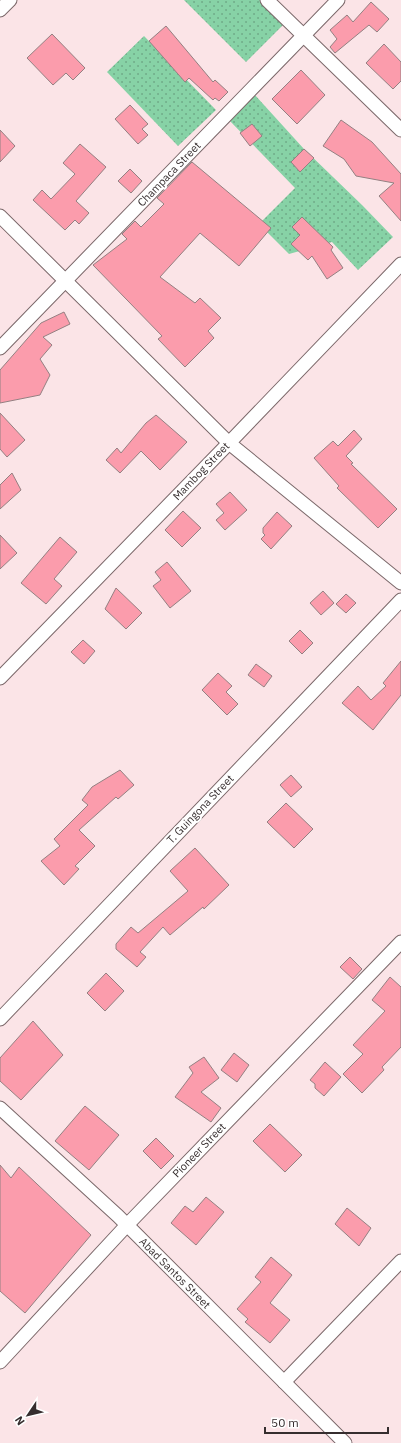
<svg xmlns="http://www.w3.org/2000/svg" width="401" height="1443" font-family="'IBM Plex Sans',sans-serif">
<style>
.grass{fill:url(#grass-dots)}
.building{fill:#fb9cac;stroke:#948082}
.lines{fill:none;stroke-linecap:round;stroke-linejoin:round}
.street-casing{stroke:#7b686a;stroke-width:15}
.street{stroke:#fff;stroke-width:13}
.labels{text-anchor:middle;stroke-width:4;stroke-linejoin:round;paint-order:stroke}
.street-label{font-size:11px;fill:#352d2e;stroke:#fff}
</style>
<defs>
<pattern id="grass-dots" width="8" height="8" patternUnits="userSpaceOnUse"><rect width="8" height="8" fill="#87d2a6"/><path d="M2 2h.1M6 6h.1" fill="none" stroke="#6fab88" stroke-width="1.8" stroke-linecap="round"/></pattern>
</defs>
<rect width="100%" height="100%" fill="#fbe4e7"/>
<!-- grass -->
<g class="grass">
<path d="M 184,0 L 261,0 L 285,23 L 246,62 Z"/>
<path d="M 144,36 L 216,110 L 178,146 L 107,72 Z"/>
<path d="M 254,94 L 304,149 L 362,205 L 393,237 L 358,270 L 332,242 L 289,254 L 259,224 L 295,188 L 229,120 Z"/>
</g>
<!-- building -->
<g class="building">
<path d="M 371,2 L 389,19 L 377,32 L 369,25 L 335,53 L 330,47 L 337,39 L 330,30 L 347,15 L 353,22 Z"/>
<path d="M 166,26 L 213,82 L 215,80 L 228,92 L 219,101 L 215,98 L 213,100 L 189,78 L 185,82 L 149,41 Z"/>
<path d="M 52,34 L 85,68 L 73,80 L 66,73 L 53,85 L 27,58 Z"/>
<path d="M 384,44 L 401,62 L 401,81 L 393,89 L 366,63 Z"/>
<path d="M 301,70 L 325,95 L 297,124 L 272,99 Z"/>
<path d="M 130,105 L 148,124 L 142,129 L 148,135 L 138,144 L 115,119 Z"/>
<path d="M 341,120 L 372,142 L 401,174 L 401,221 L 379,196 L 394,183 L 356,176 L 344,159 L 323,146 Z"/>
<path d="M 252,124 L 262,136 L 250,146 L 240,133 Z"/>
<path d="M 0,130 L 15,146 L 0,162 Z"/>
<path d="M 80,144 L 106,167 L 76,201 L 89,213 L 79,224 L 75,220 L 65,230 L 33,200 L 42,190 L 51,199 L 75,174 L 63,163 Z"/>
<path d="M 304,149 L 314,158 L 300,172 L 291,162 Z"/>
<path d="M 192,162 L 271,228 L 239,266 L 200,233 L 160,277 L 195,303 L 200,298 L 221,318 L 208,331 L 214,338 L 185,367 L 158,339 L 162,336 L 93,265 L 127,239 L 122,234 L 135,221 L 141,227 L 164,204 L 157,198 Z"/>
<path d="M 130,169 L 142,181 L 131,193 L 118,181 Z"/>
<path d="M 302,217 L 333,247 L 331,250 L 343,268 L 327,279 L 312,256 L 308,260 L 291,244 L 300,235 L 292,227 Z"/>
<path d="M 64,312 L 70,324 L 43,337 L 52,345 L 40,359 L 50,375 L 40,395 L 0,403 L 0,370 L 41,323 Z"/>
<path d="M 0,413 L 25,440 L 7,457 L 0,449 Z"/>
<path d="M 156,415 L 187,442 L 160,470 L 141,451 L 120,473 L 106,460 L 117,448 L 121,453 L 146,423 Z"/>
<path d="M 354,430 L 362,439 L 346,456 L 353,463 L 351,464 L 397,509 L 378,528 L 337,488 L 339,486 L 314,458 L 333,441 L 338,446 Z"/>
<path d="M 12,473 L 21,490 L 0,509 L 0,485 Z"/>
<path d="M 230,492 L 247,510 L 225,530 L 216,520 L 224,513 L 216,504 Z"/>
<path d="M 183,511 L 201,528 L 182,547 L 165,530 Z"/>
<path d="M 277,512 L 292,526 L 271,549 L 261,539 L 265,535 L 263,533 L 263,528 Z"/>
<path d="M 0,535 L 17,553 L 0,569 Z"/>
<path d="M 60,537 L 77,552 L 54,579 L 62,586 L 46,604 L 21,583 Z"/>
<path d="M 167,562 L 191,591 L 170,608 L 153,586 L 161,580 L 155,572 Z"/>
<path d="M 116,588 L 142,613 L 126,629 L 105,609 Z"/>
<path d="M 323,591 L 334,603 L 321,615 L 310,603 Z"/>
<path d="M 346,594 L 356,603 L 346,613 L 336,604 Z"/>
<path d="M 300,630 L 313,643 L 302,654 L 289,641 Z"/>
<path d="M 83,640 L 95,651 L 84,664 L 71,652 Z"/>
<path d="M 401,661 L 401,695 L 373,730 L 342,703 L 358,686 L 371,700 L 386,686 L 383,683 Z"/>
<path d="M 256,664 L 272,676 L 264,687 L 248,675 Z"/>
<path d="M 218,673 L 232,686 L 226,692 L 238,704 L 227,715 L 202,690 Z"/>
<path d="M 120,770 L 134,785 L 118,799 L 116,797 L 79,830 L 95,846 L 75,866 L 79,869 L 64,885 L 41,861 L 60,846 L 54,839 L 88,805 L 82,800 L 92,787 Z"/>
<path d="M 291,775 L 302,787 L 291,797 L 280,785 Z"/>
<path d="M 286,803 L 313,829 L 294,848 L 267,822 Z"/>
<path d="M 195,848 L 229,885 L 204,909 L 203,907 L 170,935 L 163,927 L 140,952 L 146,957 L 137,967 L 116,949 L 116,944 L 131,927 L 138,933 L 188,891 L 170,871 Z"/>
<path d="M 350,957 L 362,969 L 353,979 L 340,967 Z"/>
<path d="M 106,973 L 124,991 L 105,1011 L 87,993 Z"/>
<path d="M 390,977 L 401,987 L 401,1047 L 382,1067 L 384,1070 L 362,1093 L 343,1074 L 363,1054 L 353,1045 L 385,1011 L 372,1000 Z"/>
<path d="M 33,1021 L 63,1055 L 21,1100 L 0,1081 L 0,1058 Z"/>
<path d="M 234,1053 L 249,1065 L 237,1082 L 221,1070 Z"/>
<path d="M 204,1057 L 219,1078 L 201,1092 L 221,1108 L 211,1122 L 175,1097 L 193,1073 L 189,1067 Z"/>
<path d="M 325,1062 L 341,1077 L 324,1096 L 315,1088 L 315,1084 L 310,1080 Z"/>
<path d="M 85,1106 L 119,1135 L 89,1170 L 55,1141 Z"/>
<path d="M 270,1124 L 302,1155 L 285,1172 L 253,1141 Z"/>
<path d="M 156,1138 L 174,1156 L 161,1169 L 143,1151 Z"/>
<path d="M 0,1165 L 11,1178 L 19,1167 L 91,1235 L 25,1313 L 0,1291 Z"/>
<path d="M 206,1197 L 224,1212 L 196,1245 L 171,1223 L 185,1206 L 193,1212 Z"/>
<path d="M 347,1208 L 371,1228 L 359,1246 L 335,1224 Z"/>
<path d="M 271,1257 L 292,1275 L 270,1303 L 290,1320 L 270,1343 L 245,1322 L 248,1319 L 237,1309 L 261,1282 L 255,1277 Z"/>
</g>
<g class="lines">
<defs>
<g id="street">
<path d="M 267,0 L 401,130"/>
<path d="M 0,10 L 10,0"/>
<path d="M 0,216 L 229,443 L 401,583"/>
<path d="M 0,348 L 338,0"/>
<path d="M 0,678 L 229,443 L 401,264"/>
<path d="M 0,1019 L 401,600"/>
<path d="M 0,1108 L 118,1216 L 345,1443"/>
<path d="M 0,1362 L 127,1225 L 401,942"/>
<path d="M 284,1382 L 401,1261"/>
</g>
</defs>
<!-- street casing -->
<use href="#street" class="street-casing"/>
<!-- street -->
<use href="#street" class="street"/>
</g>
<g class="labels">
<!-- street labels -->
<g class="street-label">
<text transform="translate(169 174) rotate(-46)" y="4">Champaca Street</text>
<text transform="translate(201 471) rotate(-46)" y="4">Mambog Street</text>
<text transform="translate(200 809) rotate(-46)" y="4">T. Guingona Street</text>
<text transform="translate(199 1150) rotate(-46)" y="4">Pioneer Street</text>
<text transform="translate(175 1273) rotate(45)" y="4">Abad Santos Street</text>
</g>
</g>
<!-- north arrow -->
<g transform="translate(28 1415) rotate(235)" stroke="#ffffff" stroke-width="3" paint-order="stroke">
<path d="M0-3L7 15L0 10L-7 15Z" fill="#352d2e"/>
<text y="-6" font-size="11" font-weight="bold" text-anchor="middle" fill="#352d2e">N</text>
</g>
<!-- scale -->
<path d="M265 1427v6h123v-6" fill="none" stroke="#352d2e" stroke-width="2"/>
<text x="271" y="1427" font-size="12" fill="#352d2e" stroke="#ffffff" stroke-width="3" paint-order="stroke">50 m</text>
</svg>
